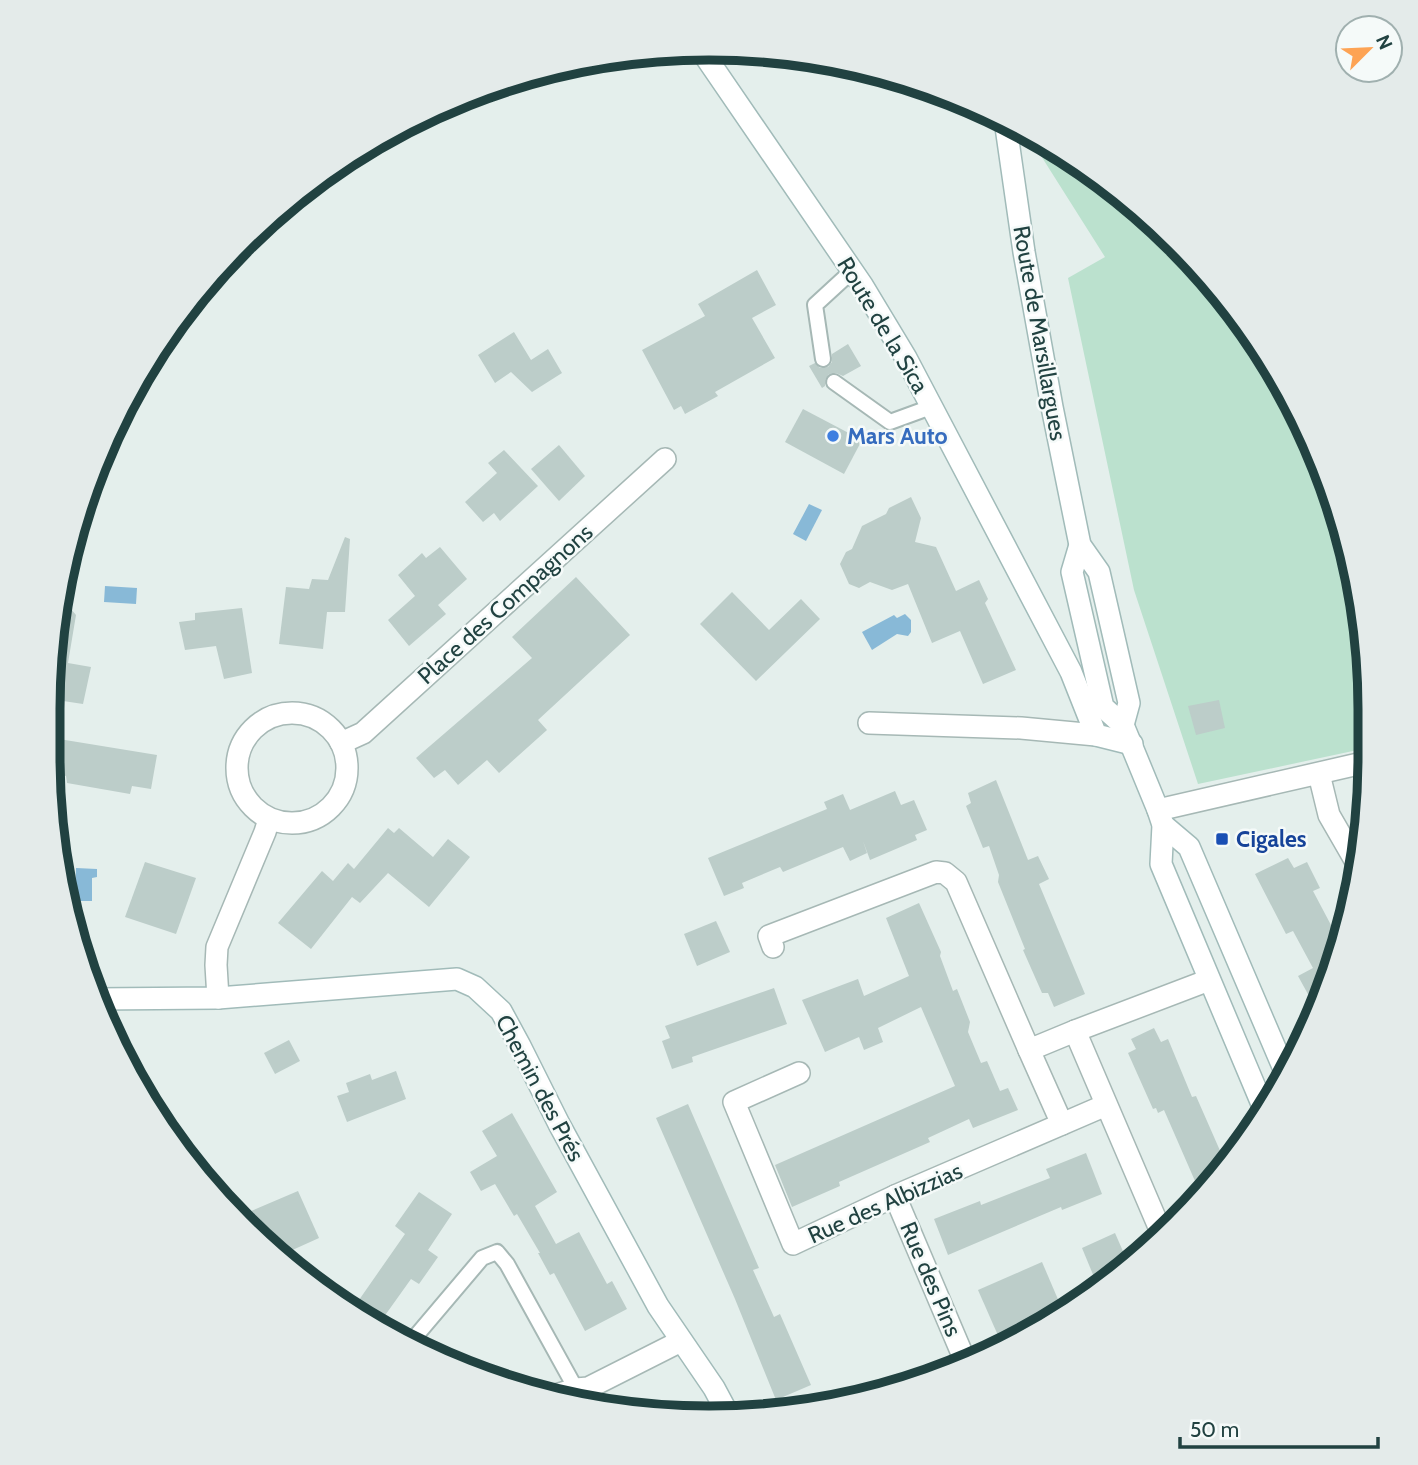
<svg xmlns="http://www.w3.org/2000/svg" width="1418" height="1465" font-family="Cabin,sans-serif">
<style>
.green{fill:#bbe1ce}
.water{fill:#88b9d7}
.building{fill:#bccdc9}
.lines{fill:none;stroke-linecap:round;stroke-linejoin:round}
.lane-casing{stroke:#a6b8b5;stroke-width:18}
.street-casing{stroke:#a6b8b5;stroke-width:24}
.secondary-casing{stroke:#a1bbb9;stroke-width:24}
.lane{stroke:#fff;stroke-width:14}
.street{stroke:#fff;stroke-width:21}
.secondary{stroke:#fff;stroke-width:21}
.shop-dot{fill:#3f7fe0;stroke:#f5faf9;stroke-width:2.5}
.transit-dot{fill:#1a4fb4;stroke:#f5faf9;stroke-width:2.5}
.labels{text-anchor:middle;stroke-width:5;stroke-linejoin:round;paint-order:stroke}
.street-label{font-size:23px;fill:#214241;stroke:#f5faf9}
.shop-label{font-size:23px;font-weight:bold;fill:#366cbe;stroke:#f5faf9;text-anchor:start}
.transit-label{font-size:23px;font-weight:bold;fill:#164399;stroke:#f5faf9;text-anchor:start}
.rim{fill:none;stroke:#214241;stroke-width:9}
</style>
<rect width="100%" height="100%" fill="#e4efec"/>
<!-- green -->
<path class="green" d="M 1034,133 L 1145,211 L 1234,306 L 1302,416 L 1348,537 L 1369,665 L 1367,748 L 1198,784 L 1134,590 L 1068,278 L 1105,257 L 1031,140 Z"/>
<!-- water -->
<g class="water">
<path d="M 809,504 L 822,510 L 806,541 L 793,534 Z"/>
<path d="M 105,586 L 137,588 L 136,604 L 104,602 Z"/>
<path d="M 905,614 L 911,620 L 911,632 L 908,636 L 897,634 L 872,650 L 862,632 L 894,615 L 897,618 Z"/>
<path d="M 76,868 L 97,869 L 97,877 L 92,878 L 92,901 L 75,901 Z"/>
</g>
<!-- building -->
<g class="building">
<path d="M 757,270 L 776,305 L 752,318 L 775,358 L 715,392 L 718,396 L 685,414 L 681,406 L 674,410 L 642,350 L 705,316 L 698,304 Z"/>
<path d="M 514,332 L 531,360 L 548,349 L 562,373 L 532,392 L 511,372 L 495,383 L 478,355 Z"/>
<path d="M 848,344 L 861,366 L 843,376 L 836,373 L 829,374 L 825,380 L 825,386 L 822,388 L 809,366 L 815,363 L 820,368 L 828,367 L 832,362 L 832,354 Z"/>
<path d="M 803,409 L 862,440 L 844,474 L 785,442 Z"/>
<path d="M 559,445 L 585,476 L 559,501 L 531,469 Z"/>
<path d="M 504,450 L 538,486 L 500,521 L 494,513 L 483,522 L 465,502 L 497,473 L 488,463 Z"/>
<path d="M 911,497 L 921,518 L 915,542 L 936,547 L 956,591 L 979,580 L 988,599 L 985,603 L 1016,670 L 983,684 L 960,631 L 932,643 L 908,584 L 892,590 L 870,582 L 859,588 L 849,584 L 840,564 L 846,552 L 852,549 L 862,526 L 886,514 L 889,508 Z"/>
<path d="M 345,537 L 350,539 L 345,612 L 327,612 L 323,649 L 279,644 L 286,587 L 309,589 L 312,579 L 328,580 Z"/>
<path d="M 440,547 L 467,579 L 438,605 L 446,614 L 409,646 L 388,620 L 415,596 L 398,575 L 422,553 L 426,558 Z"/>
<path d="M 576,577 L 630,635 L 538,720 L 547,730 L 499,773 L 487,760 L 458,785 L 445,770 L 434,778 L 416,758 L 532,658 L 512,637 Z"/>
<path d="M 732,592 L 769,630 L 801,599 L 820,619 L 756,681 L 700,624 Z"/>
<path d="M 59,595 L 76,615 L 68,663 L 91,667 L 83,704 L 50,699 L 53,622 Z"/>
<path d="M 242,608 L 252,673 L 224,679 L 216,646 L 185,650 L 179,622 L 195,620 L 195,613 Z"/>
<path d="M 1219,700 L 1225,728 L 1196,735 L 1188,706 Z"/>
<path d="M 59,739 L 157,755 L 151,789 L 132,786 L 130,794 L 67,783 L 66,776 L 52,773 Z"/>
<path d="M 996,780 L 1028,860 L 1038,856 L 1049,879 L 1039,884 L 1085,994 L 1054,1007 L 1048,993 L 1042,993 L 1023,950 L 1025,949 L 998,882 L 999,875 L 989,846 L 983,848 L 966,806 L 971,803 L 968,793 Z"/>
<path d="M 895,791 L 901,805 L 914,800 L 927,830 L 915,835 L 917,840 L 870,860 L 863,841 L 867,853 L 850,861 L 843,847 L 783,872 L 780,867 L 742,883 L 744,888 L 724,896 L 708,858 L 827,809 L 824,802 L 843,794 L 850,810 Z"/>
<path d="M 388,828 L 394,833 L 399,828 L 433,857 L 448,839 L 470,857 L 429,907 L 388,873 L 360,903 L 352,897 L 311,949 L 278,923 L 322,871 L 333,881 L 348,863 L 354,869 Z"/>
<path d="M 1288,858 L 1294,868 L 1307,862 L 1320,888 L 1313,891 L 1341,944 L 1336,968 L 1326,991 L 1322,989 L 1309,996 L 1298,976 L 1313,968 L 1293,931 L 1286,934 L 1255,874 Z"/>
<path d="M 145,862 L 196,878 L 176,934 L 125,917 Z"/>
<path d="M 919,903 L 941,952 L 940,956 L 953,991 L 957,989 L 970,1022 L 968,1032 L 981,1063 L 987,1061 L 1000,1091 L 1008,1088 L 1018,1110 L 973,1128 L 969,1119 L 928,1138 L 930,1142 L 839,1182 L 840,1186 L 792,1207 L 775,1165 L 955,1086 L 921,1007 L 878,1028 L 883,1042 L 864,1050 L 859,1037 L 825,1052 L 802,1000 L 858,979 L 864,996 L 909,976 L 886,918 Z"/>
<path d="M 716,921 L 730,952 L 697,966 L 684,934 Z"/>
<path d="M 774,988 L 787,1024 L 692,1057 L 693,1062 L 672,1069 L 662,1041 L 670,1038 L 665,1026 Z"/>
<path d="M 1154,1028 L 1161,1042 L 1168,1039 L 1192,1097 L 1196,1096 L 1225,1162 L 1225,1167 L 1210,1188 L 1205,1177 L 1195,1181 L 1164,1110 L 1158,1113 L 1156,1108 L 1153,1109 L 1128,1053 L 1136,1049 L 1131,1039 Z"/>
<path d="M 289,1040 L 300,1061 L 275,1074 L 264,1053 Z"/>
<path d="M 396,1071 L 406,1099 L 347,1122 L 337,1096 L 349,1092 L 346,1083 L 370,1074 L 372,1080 Z"/>
<path d="M 688,1104 L 759,1268 L 753,1270 L 774,1317 L 780,1314 L 811,1385 L 776,1400 L 735,1299 L 656,1118 Z"/>
<path d="M 512,1113 L 557,1192 L 535,1206 L 556,1244 L 579,1232 L 607,1284 L 612,1281 L 627,1309 L 585,1331 L 554,1273 L 550,1275 L 538,1253 L 540,1253 L 517,1214 L 514,1216 L 495,1184 L 481,1191 L 470,1172 L 497,1156 L 482,1131 Z"/>
<path d="M 1086,1153 L 1102,1194 L 1062,1210 L 1061,1207 L 948,1255 L 934,1219 L 980,1201 L 981,1205 L 1050,1178 L 1046,1169 Z"/>
<path d="M 298,1191 L 319,1238 L 277,1257 L 251,1231 L 244,1214 Z"/>
<path d="M 419,1192 L 452,1214 L 428,1250 L 438,1257 L 419,1284 L 411,1279 L 376,1328 L 352,1310 L 405,1234 L 395,1226 Z"/>
<path d="M 1115,1233 L 1129,1265 L 1112,1281 L 1099,1289 L 1082,1248 Z"/>
<path d="M 1042,1262 L 1063,1311 L 1000,1340 L 978,1290 Z"/>
</g>
<g class="lines">
<defs>
<g id="lane">
<path d="M 823,359 L 815,305 L 852,271"/>
<path d="M 834,382 L 890,422 L 931,407"/>
<path d="M 410,1343 L 482,1258 L 497,1252 L 507,1264 L 576,1389"/>
</g>
<g id="street">
<circle cx="292" cy="768" r="55"/>
<path d="M 869,723 L 1021,728 L 1096,735"/>
<path d="M 341,743 L 363,733 L 665,459"/>
<path d="M 1319,774 L 1329,815 L 1359,867"/>
<path d="M 1158,810 L 1367,762"/>
<path d="M 773,947 L 769,936 L 936,872 L 945,873 L 956,882 L 1029,1050 L 1075,1031"/>
<path d="M 218,998 L 216,965 L 217,947 L 265,832 L 269,819"/>
<path d="M 1029,1050 L 1062,1124"/>
<path d="M 799,1073 L 734,1102 L 793,1244 L 895,1196 L 1106,1105"/>
<path d="M 895,1196 L 966,1363"/>
<path d="M 1162,1234 L 1075,1031 L 1209,980"/>
<path d="M 552,1396 L 576,1389 L 588,1388 L 681,1341"/>
</g>
<g id="secondary">
<path d="M 701,50 L 862,285 L 906,358 L 1071,672 L 1096,735 L 1132,744"/>
<path d="M 1005,120 L 1024,252 L 1052,407 L 1080,545 L 1099,572 L 1129,703 L 1123,725"/>
<path d="M 1080,545 L 1072,572 L 1103,707 L 1123,725 L 1158,810 L 1163,825 L 1161,864 L 1265,1111"/>
<path d="M 1163,825 L 1189,847 L 1287,1076"/>
<path d="M 95,999 L 218,998 L 457,979 L 475,987 L 501,1011 L 520,1046 L 559,1124 L 658,1306 L 714,1388 L 729,1416"/>
</g>
</defs>
<!-- lane casing -->
<use href="#lane" class="lane-casing"/>
<!-- street casing -->
<use href="#street" class="street-casing"/>
<!-- secondary casing -->
<use href="#secondary" class="secondary-casing"/>
<!-- lane -->
<use href="#lane" class="lane"/>
<!-- street -->
<use href="#street" class="street"/>
<!-- secondary -->
<use href="#secondary" class="secondary"/>
</g>
<!-- markers -->
<circle class="shop-dot" cx="833" cy="436" r="7"/>
<rect class="transit-dot" x="1215" y="832" width="14" height="14" rx="3.5"/>
<g class="labels">
<!-- street labels -->
<g class="street-label">
<text transform="translate(883 325) rotate(59)" y="8">Route de la Sica</text>
<text transform="translate(1040 333) rotate(80)" y="8">Route de Marsillargues</text>
<text transform="translate(505 604) rotate(-42)" y="8">Place des Compagnons</text>
<text transform="translate(540 1088) rotate(62)" y="8">Chemin des Prés</text>
<text transform="translate(885 1203) rotate(-24)" y="8">Rue des Albizzias</text>
<text transform="translate(931 1279) rotate(67)" y="8">Rue des Pins</text>
</g>
<!-- shop labels -->
<g class="shop-label">
<text x="847" y="444">Mars Auto</text>
</g>
<!-- transit labels -->
<g class="transit-label">
<text x="1236" y="847">Cigales</text>
</g>
</g>
<!-- crop -->
<path d="M0 0H1418V1465H0ZM709 60H709A649 649 0 0 1 1358 709V757A649 649 0 0 1 709 1406H709A649 649 0 0 1 60 757V709A649 649 0 0 1 709 60Z" fill="#e4ebea" fill-rule="evenodd"/>
<path class="rim" d="M709 60H709A649 649 0 0 1 1358 709V757A649 649 0 0 1 709 1406H709A649 649 0 0 1 60 757V709A649 649 0 0 1 709 60Z"/>
<!-- north arrow -->
<g transform="translate(1369 49) rotate(66)"><circle r="33" fill="#f5faf9" stroke="#a0b0af" stroke-width="2"/>
<path d="M0-5L12 26L0 18L-12 26Z" fill="#fda354"/>
<text y="-10" font-size="19" font-weight="bold" text-anchor="middle" fill="#214241">N</text>
</g>
<!-- scale -->
<path d="M1180 1437v10h198v-10" fill="none" stroke="#214241" stroke-width="3.5"/>
<text x="1190" y="1437" font-size="21" fill="#214241" stroke="#f5faf9" stroke-width="5" paint-order="stroke">50 m</text>
</svg>
